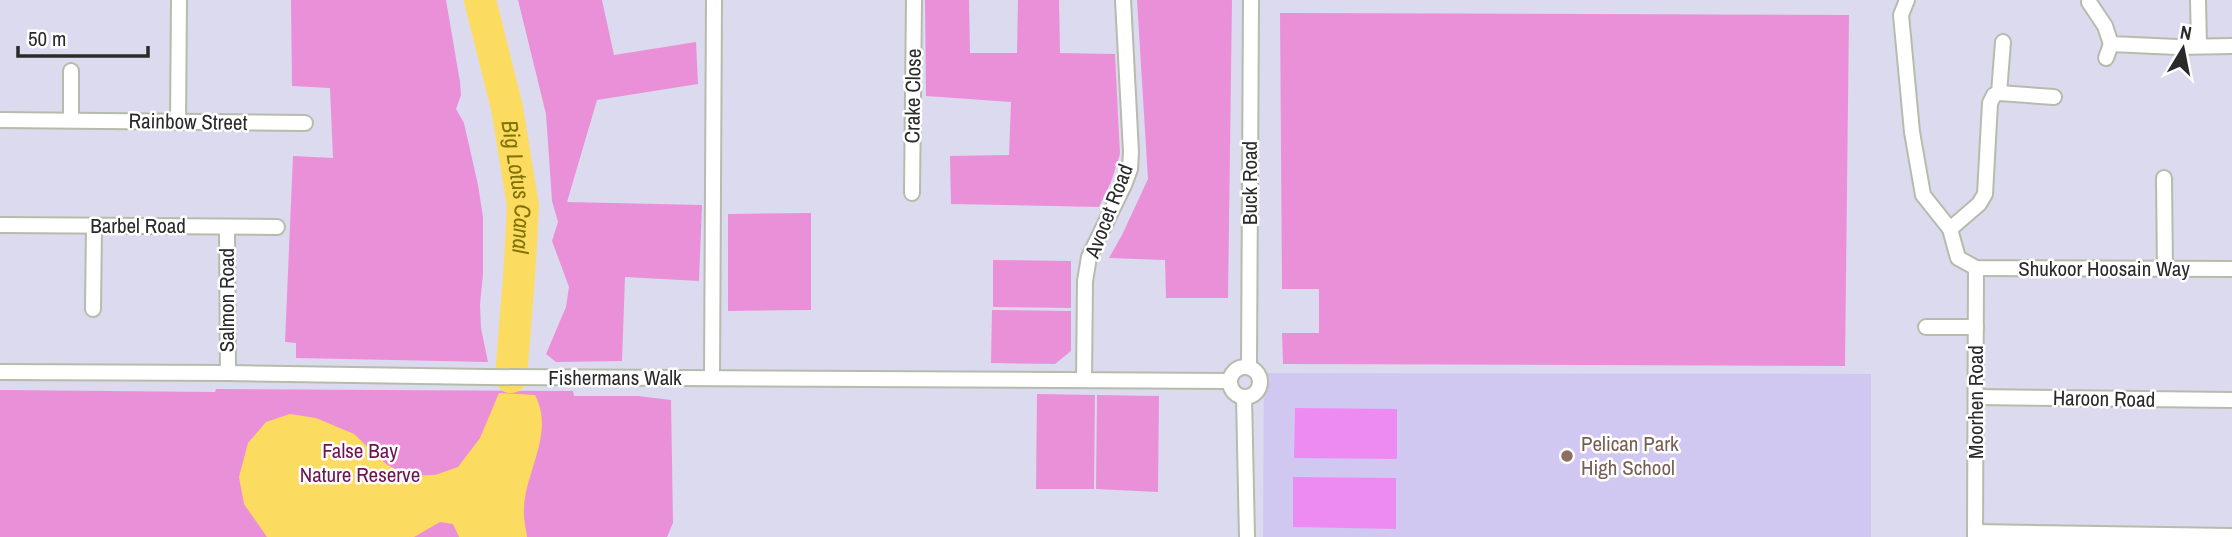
<svg xmlns="http://www.w3.org/2000/svg" width="2232" height="537" font-family="'Archivo Narrow',sans-serif">
<style>
.education{fill:#d0c8f1}
.green{fill:#ea90d9}
.pitch{fill:#ee8bf3}
.water{fill:#fbdc61}
.lines{fill:none;stroke-linecap:round;stroke-linejoin:round}
.river{stroke:#fbdc61;stroke-width:32}
.street-casing{stroke:#b6bcab;stroke-width:18}
.street{stroke:#fff;stroke-width:14}
.education-dot{fill:#8d6e63;stroke:#fff;stroke-width:2.5}
.labels{text-anchor:middle;stroke-width:5;stroke-linejoin:round;paint-order:stroke}
.street-label{font-size:21px;fill:#2a2a2a;stroke:#fff}
.education-label{font-size:21px;fill:#785e54;stroke:#fff;text-anchor:start}
.park-label{font-size:21px;fill:#6f1250;stroke:#fff}
.water-label{font-size:23px;font-style:italic;fill:#827204;stroke:#fff}
</style>
<rect width="100%" height="100%" fill="#dcdaee"/>
<!-- education -->
<path class="education" d="M 1264,373 L 1871,374 L 1871,537 L 1263,537 Z"/>
<!-- green -->
<g class="green">
<path d="M 291,0 L 446,0 L 460,82 L 461,95 L 456,109 L 464,123 L 478,185 L 483,217 L 483,274 L 480,304 L 481,328 L 488,362 L 296,358 L 296,343 L 285,342 L 293,156 L 333,158 L 330,88 L 292,86 Z"/>
<path d="M 518,0 L 602,0 L 614,55 L 696,42 L 698,84 L 597,100 L 567,202 L 702,205 L 699,281 L 625,277 L 622,361 L 556,362 L 546,354 L 566,307 L 569,287 L 552,241 L 558,222 L 552,201 L 546,114 Z"/>
<path d="M 925,0 L 969,0 L 970,53 L 1017,53 L 1018,0 L 1059,0 L 1060,53 L 1115,54 L 1120,154 L 1111,182 L 1099,207 L 951,204 L 950,156 L 1009,155 L 1011,102 L 926,96 Z"/>
<path d="M 1137,0 L 1232,0 L 1228,298 L 1166,298 L 1165,260 L 1109,258 L 1122,235 L 1148,179 Z"/>
<path d="M 1280,13 L 1849,15 L 1845,366 L 1283,364 L 1282,333 L 1319,333 L 1319,289 L 1282,289 Z"/>
<path d="M 811,213 L 811,310 L 728,311 L 728,214 Z"/>
<path d="M 993,260 L 1071,261 L 1071,308 L 993,307 Z"/>
<path d="M 992,310 L 1071,311 L 1071,351 L 1055,364 L 991,363 Z"/>
<path d="M 216,389 L 573,391 L 574,396 L 638,396 L 671,400 L 673,523 L 667,537 L 0,537 L 0,390 L 215,392 Z"/>
<path d="M 1037,394 L 1095,395 L 1094,489 L 1036,489 Z"/>
<path d="M 1097,395 L 1159,396 L 1158,492 L 1096,489 Z"/>
</g>
<!-- pitch -->
<g class="pitch">
<path d="M 1295,408 L 1397,409 L 1397,459 L 1294,458 Z"/>
<path d="M 1293,477 L 1396,478 L 1396,529 L 1293,527 Z"/>
</g>
<!-- water -->
<path class="water" d="M 499,393 L 535,395 C 555,433 525,471 524,509 C 523,518 526,528 527,537 L 459,537 L 453,524 L 440,522 L 414,537 L 267,537 L 244,504 L 239,477 L 248,443 L 266,422 L 290,414 L 316,418 L 354,434 L 386,464 L 408,476 L 435,475 L 458,467 L 480,438 Z"/>
<g class="lines">
<!-- river -->
<path class="river" id="s1" d="M 480,0 L 507,108 L 523,206 L 519,277 L 511,377"/>
<defs>
<g id="street">
<path d="M 1907,0 L 1901,15 L 1912,132 L 1923,195 L 1950,229 L 1958,258 L 1976,268 L 2232,269"/>
<path d="M 2198,0 L 2199,46"/>
<path d="M 2089,2 L 2105,26 L 2111,44 L 2177,47 L 2232,46"/>
<path d="M 2106,58 L 2111,44"/>
<path d="M 1999,93 L 2054,97"/>
<path d="M 0,120 L 305,123"/>
<path d="M 71,120 L 71,71"/>
<path d="M 178,122 L 179,0"/>
<path d="M 2164,178 L 2165,269"/>
<path d="M 912,193 L 914,0"/>
<path d="M 0,225 L 277,227"/>
<path d="M 227,227 L 228,373"/>
<path d="M 1950,229 L 1979,204 L 1985,194 L 1990,103 L 1994,95 L 1999,93 L 2003,42"/>
<path d="M 93,309 L 94,226"/>
<path d="M 1926,327 L 1976,327"/>
<path d="M 1249,366 L 1251,0"/>
<circle cx="1245" cy="382" r="15"/>
<path d="M 0,372 L 228,373 L 486,377 L 1230,381"/>
<path d="M 712,378 L 714,0"/>
<path d="M 1084,380 L 1085,281 L 1089,257 L 1124,185 L 1130,169 L 1131,152 L 1123,0"/>
<path d="M 1244,397 L 1247,537"/>
<path d="M 1976,397 L 2232,400"/>
<path d="M 1975,532 L 2232,536"/>
<path d="M 1975,537 L 1976,268"/>
</g>
</defs>
<!-- street casing -->
<use href="#street" class="street-casing"/>
<!-- street -->
<use href="#street" class="street"/>
</g>
<!-- markers -->
<circle class="education-dot" cx="1567" cy="456" r="7"/>
<g class="labels">
<!-- street labels -->
<g class="street-label">
<text transform="translate(913 96) rotate(-89)" y="7">Crake Close</text>
<text transform="translate(188 122) rotate(1)" y="7">Rainbow Street</text>
<text transform="translate(1250 183) rotate(-90)" y="7">Buck Road</text>
<text transform="translate(1109 211) rotate(-69)" y="7">Avocet Road</text>
<text x="138" y="233">Barbel Road</text>
<text x="2104" y="276">Shukoor Hoosain Way</text>
<text transform="translate(227 300) rotate(-90)" y="7">Salmon Road</text>
<text x="615" y="385">Fishermans Walk</text>
<text transform="translate(2104 399) rotate(1)" y="7">Haroon Road</text>
<text transform="translate(1976 402) rotate(-90)" y="7">Moorhen Road</text>
</g>
<!-- education labels -->
<g class="education-label">
<text x="1581" y="451">Pelican Park<tspan x="1581" dy="24">High School</tspan></text>
</g>
<!-- park labels -->
<g class="park-label">
<text x="360" y="458">False Bay<tspan x="360" dy="24">Nature Reserve</tspan></text>
</g>
<!-- water labels -->
<g class="water-label">
<text dy="8" stroke="none"><textPath href="#s1" startOffset="191">Big Lotus Canal</textPath></text>
</g>
</g>
<!-- north arrow -->
<g transform="translate(2183 49) rotate(10)" stroke="#ffffff" stroke-width="5" paint-order="stroke">
<path d="M0-5L12 26L0 18L-12 26Z" fill="#2a2a2a"/>
<text y="-10" font-size="19" font-weight="bold" text-anchor="middle" fill="#2a2a2a">N</text>
</g>
<!-- scale -->
<path d="M18 46v10h130v-10" fill="none" stroke="#2a2a2a" stroke-width="3.5"/>
<text x="28" y="46" font-size="21" fill="#2a2a2a" stroke="#ffffff" stroke-width="5" paint-order="stroke">50 m</text>
</svg>
